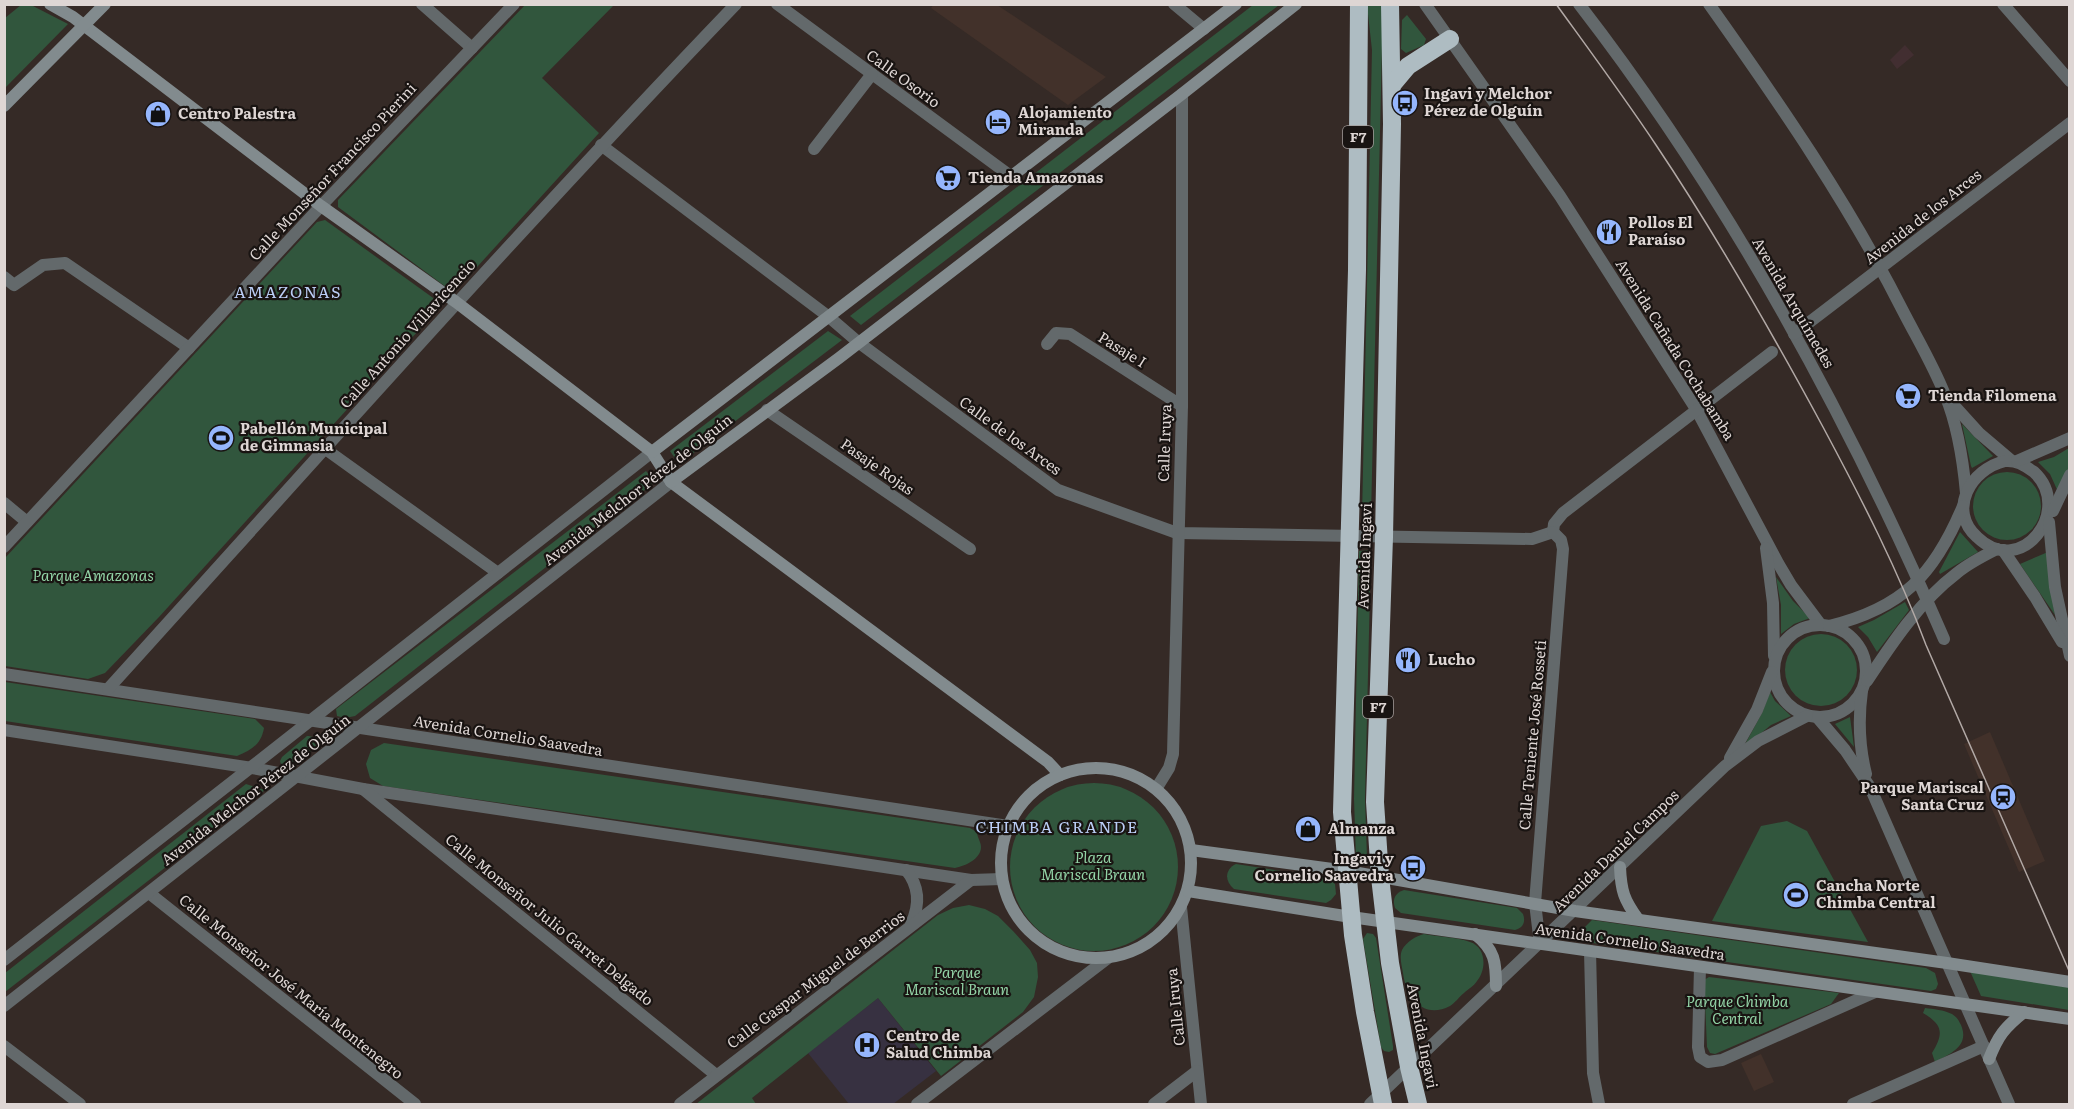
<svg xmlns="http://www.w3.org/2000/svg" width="2074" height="1109" font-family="Literata,serif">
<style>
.commercial{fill:#422e31}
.built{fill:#42312a}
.medical{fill:#373141}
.green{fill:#31563d}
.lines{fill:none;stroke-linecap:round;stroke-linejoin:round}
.street{stroke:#63696b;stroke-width:12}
.secondary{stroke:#828b8e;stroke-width:12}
.highway{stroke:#aebcc2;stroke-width:18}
.tram{stroke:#b2a9a6;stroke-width:1.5}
.labels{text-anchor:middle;stroke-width:4.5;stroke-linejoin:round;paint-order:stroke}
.shield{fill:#191412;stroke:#a39c9a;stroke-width:1.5}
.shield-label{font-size:14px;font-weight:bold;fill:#ded6d4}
.street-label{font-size:15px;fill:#ded6d4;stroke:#191412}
.poi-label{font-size:15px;font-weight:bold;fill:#ded6d4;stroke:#191412;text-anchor:start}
.park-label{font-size:15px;font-style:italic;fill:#92d3a6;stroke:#191412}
.neighbourhood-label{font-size:16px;letter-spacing:1.5px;fill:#bbcef6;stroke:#191412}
</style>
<rect width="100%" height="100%" fill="#352a26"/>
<!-- commercial -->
<path class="commercial" d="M 1905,45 L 1914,55 L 1897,69 L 1890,60 Z"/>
<!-- built -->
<g class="built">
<path d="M 934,4 L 997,5 L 1106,77 L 1068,105 L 931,8 Z"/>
<path d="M 1990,732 L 2045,861 L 2019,872 L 1964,744 Z"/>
<path d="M 1761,1054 L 1774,1082 L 1754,1091 L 1741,1063 Z"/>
</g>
<!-- medical -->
<path class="medical" d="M 878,998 L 936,1071 L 893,1104 L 849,1104 L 808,1053 Z"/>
<!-- green -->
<g class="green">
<path d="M 1383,4 L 1371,516 L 1362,517 L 1372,50 L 1367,5 Z"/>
<path d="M 21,5 L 33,6 L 68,24 L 5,88 L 5,18 Z"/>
<path d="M 525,5 L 614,5 L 542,78 L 599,133 L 457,289 L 450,290 L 338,207 L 338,200 Z"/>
<path d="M 1253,5 L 1279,5 L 861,325 L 850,316 Z"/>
<path d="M 1407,15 L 1426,39 L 1424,45 L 1406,53 L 1401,49 L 1402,20 Z"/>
<path d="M 325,220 L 436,300 L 437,310 L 159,617 L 105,673 L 88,679 L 5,666 L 5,558 L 317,222 Z"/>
<path d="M 828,331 L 842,340 L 679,464 L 670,451 Z"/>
<path d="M 1962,424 L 1993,456 L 1972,468 L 1971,466 Z"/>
<path d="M 2069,448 L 2069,471 L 2059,494 L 2050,474 L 2038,462 L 2054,457 Z"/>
<path d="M 646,471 L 655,482 L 355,716 L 345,718 L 337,716 L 336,709 Z"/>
<circle cx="2007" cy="506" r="34"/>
<path d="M 1960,532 L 1978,552 L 1940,574 L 1939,572 Z"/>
<path d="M 1371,550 L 1365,799 L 1367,858 L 1363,860 L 1356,858 L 1354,799 L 1359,551 Z"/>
<path d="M 2048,552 L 2055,615 L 2020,564 Z"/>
<path d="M 1776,577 L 1793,601 L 1810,618 L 1794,624 L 1781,634 L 1781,605 Z"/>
<path d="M 1905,602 L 1909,610 L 1877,652 L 1868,637 L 1858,627 L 1874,620 Z"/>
<circle cx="1821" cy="670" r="36"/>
<path d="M 5,682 L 255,719 L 264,728 C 261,745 251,750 237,756 L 5,721 Z"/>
<path d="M 1770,692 L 1775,701 L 1791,716 L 1771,725 L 1743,748 L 1762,713 Z"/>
<path d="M 1850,717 L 1854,747 L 1835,724 Z"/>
<path d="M 307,736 C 314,736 320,740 316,747 L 291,768 L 282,767 L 280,761 L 282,757 Z"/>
<path d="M 384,743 L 970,828 L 977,832 C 977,837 981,842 981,847 C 981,859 965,866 955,868 L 383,786 L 370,778 L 366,764 L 371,750 Z"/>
<circle cx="1094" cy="867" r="84"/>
<path d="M 246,784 L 265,790 L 5,992 L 5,973 Z"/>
<path d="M 1787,821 L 1807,831 L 1868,942 L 1712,921 L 1761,826 Z"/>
<path d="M 1236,864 L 1327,878 L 1335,884 L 1336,894 L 1331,900 L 1326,903 L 1234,889 C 1224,881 1225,869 1236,864 Z"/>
<path d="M 1404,890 L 1517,908 L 1523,914 C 1526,922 1523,928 1515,930 L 1401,913 L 1395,908 C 1392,899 1395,893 1404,890 Z"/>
<path d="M 969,905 L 985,909 L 998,916 L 1013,931 L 1030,950 L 1037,963 L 1038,977 L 1034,997 L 1023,1012 L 941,1076 L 878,998 L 752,1098 L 756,1104 L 696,1104 L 938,915 L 953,908 Z"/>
<path d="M 1592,920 L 1926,968 L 1935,973 L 1938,984 L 1936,989 L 1931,991 L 1579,941 L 1575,937 Z"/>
<path d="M 1367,933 L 1373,934 L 1376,938 L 1393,1046 L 1393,1050 L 1389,1052 L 1384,1051 L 1381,1047 L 1363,939 Z"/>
<path d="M 1424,934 C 1438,937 1456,937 1470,942 C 1486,947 1487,969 1477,981 C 1474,986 1468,989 1464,993 C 1459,997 1455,1003 1450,1006 C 1423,1020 1406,997 1403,973 C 1402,966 1399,957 1402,950 C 1406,942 1416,936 1424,934 Z"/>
<path d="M 1970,971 L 2069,986 L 2069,1010 L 1981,996 Z"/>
<path d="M 1709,977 L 1839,993 L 1831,1004 L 1715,1054 L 1710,1053 L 1707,1047 L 1704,980 Z"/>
<path d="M 1925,1008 C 1933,1009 1944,1010 1952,1014 C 1957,1017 1959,1021 1961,1025 C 1970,1046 1950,1054 1935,1062 L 1932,1053 C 1944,1033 1943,1025 1923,1013 Z"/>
</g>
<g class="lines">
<!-- street -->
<g class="street">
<path d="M 422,4 L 472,48"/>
<path d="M 777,4 L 1012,177"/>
<path d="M 1174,4 L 1204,29"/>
<path d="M 1425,4 L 1560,196 L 1696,409 L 1778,563 L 1791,585 L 1821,625"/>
<path d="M 1579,4 C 1729,198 1847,415 1944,639"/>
<path d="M 1709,4 C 1780,104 1849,204 1904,313 C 1918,340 1934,367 1945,395 C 1958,426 1963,460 1966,493"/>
<path d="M 2003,4 L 2070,81"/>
<path d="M 601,145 L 829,317 L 858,342 L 1058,490 L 1177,533 L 1532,539 L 1553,532"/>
<path d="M 814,149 L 872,74"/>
<path d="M 4,277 L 14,285 L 43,265 L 65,263 L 189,348"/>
<path d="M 1794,334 L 2070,123"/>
<path d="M 1047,344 L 1056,333 L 1070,334 L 1182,406"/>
<path d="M 1950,401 L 1979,433 L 2012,461"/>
<path d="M 767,410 L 970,549"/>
<path d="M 324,448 L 498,573"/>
<path d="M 2005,461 C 2017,460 2024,465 2034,472 C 2074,509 2022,580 1977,537 C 1947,510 1971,469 2005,461 Z"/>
<path d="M 2017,461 L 2070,438"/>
<path d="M 4,503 L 27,522"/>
<path d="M 2053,511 L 2070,475"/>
<path d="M 2049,522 L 2055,587 L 2070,656"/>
<path d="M 1553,532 L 1554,524 L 1563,513 L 1772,352"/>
<path d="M 4,547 L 321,206 L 514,4"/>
<path d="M 1766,548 L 1773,603 L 1774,656"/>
<path d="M 2003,550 L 2035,597 L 2062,642"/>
<circle cx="1820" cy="671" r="46"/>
<path d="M 1829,626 C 1903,608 1934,575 1963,506"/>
<path d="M 4,674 L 1008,826"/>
<path d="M 1867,681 C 1892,643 1920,601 1957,573 C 1969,563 1983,556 1997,549"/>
<path d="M 108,689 C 316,459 521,228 736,4"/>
<path d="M 1862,691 C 1858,720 1859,746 1866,774"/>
<path d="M 1817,717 L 1845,750 L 1870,787 L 2009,1104"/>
<path d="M 4,730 L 252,768 L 363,789 L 971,880 L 1002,879"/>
<path d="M 1730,758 L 1757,710 L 1772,672"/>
<path d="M 363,789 L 716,1075"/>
<path d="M 1156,789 L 1169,768 L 1173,754 L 1182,406 L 1182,94"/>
<path d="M 906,870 C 920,887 920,905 911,924"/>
<path d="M 149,893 L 415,1104"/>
<path d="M 1181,907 L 1201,1104"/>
<path d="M 1540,944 L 1535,903 L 1563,549 L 1561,540 L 1553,532"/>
<path d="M 1590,951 L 1593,1073 L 1599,1104"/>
<path d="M 4,960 C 221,792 436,621 652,452"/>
<path d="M 1700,967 L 1698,1047 L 1700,1057 L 1708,1062 L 1722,1060 L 1875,992"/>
<path d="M 4,1006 L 671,482"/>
<path d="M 4,1046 L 80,1104"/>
<path d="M 680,1104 L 971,880"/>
<path d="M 917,1104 L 1108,958"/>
<path d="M 1154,1104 L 1197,1071"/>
<path d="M 1370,1104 L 1725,766 L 1758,741 L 1807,716"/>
<path d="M 1853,1104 L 1984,1046"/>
</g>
<!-- secondary -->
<g class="secondary">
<path d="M 50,4 L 73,17 L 321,206 L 456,302 L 652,452 L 671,482 L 1048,762 L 1060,775"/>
<path d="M 4,106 L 105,4"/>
<path d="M 652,452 L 1236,4"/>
<path d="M 671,482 L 839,358 L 1182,94 L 1296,4"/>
<circle cx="1096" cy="863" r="95"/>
<path d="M 1191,850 L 1347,871 L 1575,911 L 1947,963 L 2070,982"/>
<path d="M 1620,867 C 1621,891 1624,900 1638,919"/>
<path d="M 1188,891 L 1351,917 L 2070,1019"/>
<path d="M 1475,934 C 1495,950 1496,962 1496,986"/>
<path d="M 1989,1059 C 1998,1036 2004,1028 2024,1012"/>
</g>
<!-- highway -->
<g class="highway">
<path d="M 1359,4 L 1357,270 L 1342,812 L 1353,935 L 1365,1012 L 1383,1104"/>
<path d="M 1390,4 L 1392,124 L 1384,537 L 1375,802 L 1380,877 L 1390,963 L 1409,1067 L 1418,1104"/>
<path d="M 1392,85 L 1408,66 L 1450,39"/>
</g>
<!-- tram -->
<path class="tram" d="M 1556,4 C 1590,51 1624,97 1656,145 C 1717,236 1771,331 1823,427 C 1861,498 1898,570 1926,645 L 2070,973"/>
</g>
<!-- icons -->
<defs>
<symbol id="bus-disc" viewBox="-11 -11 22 22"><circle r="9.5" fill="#95b6fd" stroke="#191412"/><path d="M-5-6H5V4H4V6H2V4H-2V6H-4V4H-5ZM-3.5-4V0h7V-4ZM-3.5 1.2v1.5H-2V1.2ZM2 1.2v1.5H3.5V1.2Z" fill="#111"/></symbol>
<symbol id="shop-disc" viewBox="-11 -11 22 22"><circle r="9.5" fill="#95b6fd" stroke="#191412"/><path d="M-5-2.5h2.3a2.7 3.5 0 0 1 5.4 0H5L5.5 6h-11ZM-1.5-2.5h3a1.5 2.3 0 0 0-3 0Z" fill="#111"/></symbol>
<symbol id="hotel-disc" viewBox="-11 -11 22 22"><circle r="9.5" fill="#95b6fd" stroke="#191412"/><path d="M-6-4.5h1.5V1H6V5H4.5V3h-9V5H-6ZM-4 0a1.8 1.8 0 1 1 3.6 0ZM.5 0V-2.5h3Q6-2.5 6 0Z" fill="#111"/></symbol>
<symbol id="supermarket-disc" viewBox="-11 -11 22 22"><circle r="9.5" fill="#95b6fd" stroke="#191412"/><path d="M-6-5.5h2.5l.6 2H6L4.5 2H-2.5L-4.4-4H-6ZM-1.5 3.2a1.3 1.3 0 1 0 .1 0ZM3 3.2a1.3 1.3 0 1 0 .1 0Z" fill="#111"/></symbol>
<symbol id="restaurant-disc" viewBox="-11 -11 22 22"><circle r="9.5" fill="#95b6fd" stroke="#191412"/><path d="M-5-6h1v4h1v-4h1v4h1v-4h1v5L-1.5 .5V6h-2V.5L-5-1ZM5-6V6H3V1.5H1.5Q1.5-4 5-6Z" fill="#111"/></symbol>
<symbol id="stadium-disc" viewBox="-11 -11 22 22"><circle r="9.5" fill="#95b6fd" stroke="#191412"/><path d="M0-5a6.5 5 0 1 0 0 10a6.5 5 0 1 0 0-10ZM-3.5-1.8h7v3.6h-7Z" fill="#111"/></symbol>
<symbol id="station-disc" viewBox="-11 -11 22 22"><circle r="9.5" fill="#95b6fd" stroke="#191412"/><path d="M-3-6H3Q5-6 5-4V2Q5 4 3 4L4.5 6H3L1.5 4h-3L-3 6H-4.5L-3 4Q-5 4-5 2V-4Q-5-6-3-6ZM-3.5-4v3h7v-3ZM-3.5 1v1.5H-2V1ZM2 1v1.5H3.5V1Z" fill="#111"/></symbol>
<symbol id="hospital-disc" viewBox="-11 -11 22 22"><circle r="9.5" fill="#95b6fd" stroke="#191412"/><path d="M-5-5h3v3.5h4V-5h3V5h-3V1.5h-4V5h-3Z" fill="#111"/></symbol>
</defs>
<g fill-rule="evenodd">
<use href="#bus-disc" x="1390" y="88" width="30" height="30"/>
<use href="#shop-disc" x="143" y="99" width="30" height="30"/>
<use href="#hotel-disc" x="983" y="107" width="30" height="30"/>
<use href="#supermarket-disc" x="933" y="163" width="30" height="30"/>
<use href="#restaurant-disc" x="1594" y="217" width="30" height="30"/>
<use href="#supermarket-disc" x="1893" y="381" width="30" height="30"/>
<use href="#stadium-disc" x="206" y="423" width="30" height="30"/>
<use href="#restaurant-disc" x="1393" y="645" width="30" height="30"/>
<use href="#station-disc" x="1988" y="782" width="30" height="30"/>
<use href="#shop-disc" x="1293" y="814" width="30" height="30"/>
<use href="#bus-disc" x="1398" y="853" width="30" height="30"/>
<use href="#stadium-disc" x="1781" y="880" width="30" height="30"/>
<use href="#hospital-disc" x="852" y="1030" width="30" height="30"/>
</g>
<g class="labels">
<!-- shield labels -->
<g class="shield">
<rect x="1343" y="126" width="30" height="22" rx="4.5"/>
<rect x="1363" y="696" width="30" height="22" rx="4.5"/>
</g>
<g class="shield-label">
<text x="1358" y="142">F7</text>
<text x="1378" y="712">F7</text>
</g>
<!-- street labels -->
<g class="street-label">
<text transform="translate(903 79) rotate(36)" y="5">Calle Osorio</text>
<text transform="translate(333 172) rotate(-47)" y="5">Calle Monseñor Francisco Pierini</text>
<text transform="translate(1923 217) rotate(-38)" y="5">Avenida de los Arces</text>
<text transform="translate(1793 303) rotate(60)" y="5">Avenida Arquímedes</text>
<text transform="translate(408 334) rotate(-48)" y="5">Calle Antonio Villavicencio</text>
<text transform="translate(1122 350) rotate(32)" y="5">Pasaje I</text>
<text transform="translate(1675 350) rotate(58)" y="5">Avenida Cañada Cochabamba</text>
<text transform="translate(1010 436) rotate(36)" y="5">Calle de los Arces</text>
<text transform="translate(1165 443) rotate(-88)" y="5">Calle Iruya</text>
<text transform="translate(877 467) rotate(35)" y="5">Pasaje Rojas</text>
<text transform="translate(638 490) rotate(-38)" y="5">Avenida Melchor Pérez de Olguín</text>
<text transform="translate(1365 556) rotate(-88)" y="5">Avenida Ingavi</text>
<text transform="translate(1533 735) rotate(-85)" y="5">Calle Teniente José Rosseti</text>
<text transform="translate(508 736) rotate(9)" y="5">Avenida Cornelio Saavedra</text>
<text transform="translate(256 790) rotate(-38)" y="5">Avenida Melchor Pérez de Olguín</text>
<text transform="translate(1616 851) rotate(-44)" y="5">Avenida Daniel Campos</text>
<text transform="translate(549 920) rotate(39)" y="5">Calle Monseñor Julio Garret Delgado</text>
<text transform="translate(1630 942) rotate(8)" y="5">Avenida Cornelio Saavedra</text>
<text transform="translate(816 980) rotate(-37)" y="5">Calle Gaspar Miguel de Berrios</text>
<text transform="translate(291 987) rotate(39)" y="5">Calle Monseñor José María Montenegro</text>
<text transform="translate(1176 1007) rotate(-96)" y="5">Calle Iruya</text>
<text transform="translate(1422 1036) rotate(79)" y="5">Avenida Ingavi</text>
</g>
<!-- poi labels -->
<g class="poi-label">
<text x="1424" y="99">Ingavi y Melchor<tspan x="1424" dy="17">Pérez de Olguín</tspan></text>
<text x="1018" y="118">Alojamiento<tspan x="1018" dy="17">Miranda</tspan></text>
<text x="178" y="119">Centro Palestra</text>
<text x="968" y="183">Tienda Amazonas</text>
<text x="1628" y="228">Pollos El<tspan x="1628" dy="17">Paraíso</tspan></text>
<text x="1928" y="401">Tienda Filomena</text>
<text x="240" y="434">Pabellón Municipal<tspan x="240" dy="17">de Gimnasia</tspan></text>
<text x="1428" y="665">Lucho</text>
<text x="1984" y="793" text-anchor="end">Parque Mariscal<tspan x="1984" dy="17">Santa Cruz</tspan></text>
<text x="1328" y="834">Almanza</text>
<text x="1394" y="864" text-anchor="end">Ingavi y<tspan x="1394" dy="17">Cornelio Saavedra</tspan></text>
<text x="1816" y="891">Cancha Norte<tspan x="1816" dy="17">Chimba Central</tspan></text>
<text x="886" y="1041">Centro de<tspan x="886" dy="17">Salud Chimba</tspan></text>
</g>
<!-- park labels -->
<g class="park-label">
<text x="93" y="581">Parque Amazonas</text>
<text x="1093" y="863">Plaza<tspan x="1093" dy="17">Mariscal Braun</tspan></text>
<text x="957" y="978">Parque<tspan x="957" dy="17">Mariscal Braun</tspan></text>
<text x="1737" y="1007">Parque Chimba<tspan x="1737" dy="17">Central</tspan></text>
</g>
<!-- neighbourhood labels -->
<g class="neighbourhood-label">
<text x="288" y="298">AMAZONAS</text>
<text x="1057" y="833">CHIMBA GRANDE</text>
</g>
</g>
<!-- border -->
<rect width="2074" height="1109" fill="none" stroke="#ded6d4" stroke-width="12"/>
</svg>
